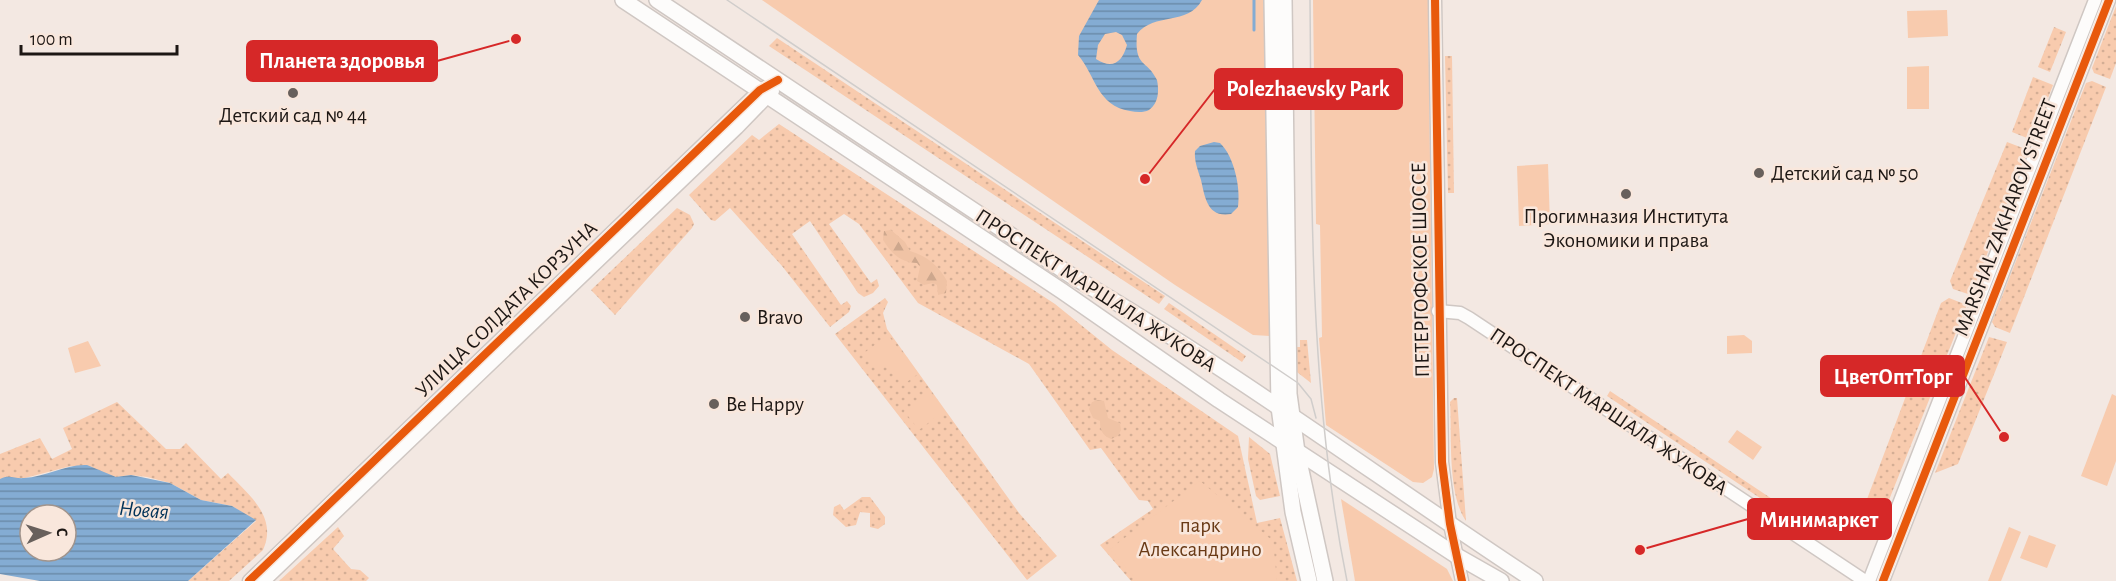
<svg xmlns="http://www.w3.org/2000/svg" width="2116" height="581" font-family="'Alegreya Sans',sans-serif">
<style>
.grass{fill:url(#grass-dots)}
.forest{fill:url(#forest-firs)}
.park{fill:#f8cbae}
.water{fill:url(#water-rules);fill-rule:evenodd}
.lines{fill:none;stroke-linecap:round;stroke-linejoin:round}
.stream{stroke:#84acd3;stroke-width:3}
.minor-casing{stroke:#cfc7c3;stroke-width:15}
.major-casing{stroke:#cfc7c3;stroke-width:18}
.minor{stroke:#fdfcfb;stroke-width:12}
.major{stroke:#fdfcfb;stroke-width:15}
.tram{stroke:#d0cdcb;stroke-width:1.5}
.cycleway-casing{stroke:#f9e7dc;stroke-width:11}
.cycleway{stroke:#e8590c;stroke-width:8}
.poi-dot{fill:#68605c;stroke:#f9e7dc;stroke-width:2}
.labels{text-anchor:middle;stroke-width:5;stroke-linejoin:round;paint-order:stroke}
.poi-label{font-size:21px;fill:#1d1714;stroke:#f9e7dc;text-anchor:start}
.street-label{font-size:21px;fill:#1d1714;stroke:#f9e7dc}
.park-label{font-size:21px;fill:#693a16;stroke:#f9e7dc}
.water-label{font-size:22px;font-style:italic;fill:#013258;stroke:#f9e7dc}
.leader{fill:none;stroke:#d62828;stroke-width:2}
.callout-dot{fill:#d62828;stroke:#f9e7dc;stroke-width:2}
.callout{fill:#d62828;stroke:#d62828;stroke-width:2}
.callout-label{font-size:22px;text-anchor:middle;font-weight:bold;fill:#fff}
</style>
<defs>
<pattern id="grass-dots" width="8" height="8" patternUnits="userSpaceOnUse" patternTransform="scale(1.5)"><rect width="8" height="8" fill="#f8cbae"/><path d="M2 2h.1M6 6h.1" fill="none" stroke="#d4ae95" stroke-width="1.8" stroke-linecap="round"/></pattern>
<pattern id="forest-firs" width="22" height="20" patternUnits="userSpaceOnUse" patternTransform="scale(1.5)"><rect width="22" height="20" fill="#f0c3a5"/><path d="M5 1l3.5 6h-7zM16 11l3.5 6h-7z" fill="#cda78d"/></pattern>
<pattern id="water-rules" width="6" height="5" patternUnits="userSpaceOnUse" patternTransform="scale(1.5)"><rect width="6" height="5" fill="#84acd3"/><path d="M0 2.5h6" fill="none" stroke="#6b8baa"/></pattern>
</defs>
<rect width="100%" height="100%" fill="#f3e8e2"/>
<!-- grass -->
<g class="grass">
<path d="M 2116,6 L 2116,63 L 2110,79 L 2094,73 L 2092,68 Z"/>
<path d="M 2054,27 L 2066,32 L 2050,72 L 2038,67 Z"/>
<path d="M 777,38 L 1165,296 L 1159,304 L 769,46 Z"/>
<path d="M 1445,56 L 1452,56 L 1454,193 L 1448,193 Z"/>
<path d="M 2033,77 L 2053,85 L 2032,140 L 2012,132 Z"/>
<path d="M 2092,81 L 2106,87 L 2010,333 L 1995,327 L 1992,322 L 2086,83 Z"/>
<path d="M 779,124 L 1055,304 L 1112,350 L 1238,436 L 1257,523 L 1280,518 L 1297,581 L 1131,581 L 1100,545 L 1153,509 L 1148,501 L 1139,500 L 1101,448 L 1090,450 L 1029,364 L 918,303 L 859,224 L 844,214 L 829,224 L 871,283 L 877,279 L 879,286 L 873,293 L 864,297 L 858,293 L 810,221 L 792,234 L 841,305 L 847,301 L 851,306 L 849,312 L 830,327 L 782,266 L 730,208 L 715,221 L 711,220 L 689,195 L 752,135 L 759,140 Z"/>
<path d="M 2007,142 L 2028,150 L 1971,295 L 1953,289 L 1950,281 Z"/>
<path d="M 677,208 L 690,215 L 694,224 L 692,228 L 615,315 L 591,290 Z"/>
<path d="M 885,298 L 888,302 L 883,313 L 887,329 L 1019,513 L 1057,556 L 1027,580 L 835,334 Z"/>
<path d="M 1949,298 L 1967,305 L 1875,535 L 1860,528 L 1858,523 L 1941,303 Z"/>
<path d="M 1169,303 L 1246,356 L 1242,362 L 1164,309 Z"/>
<path d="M 1989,337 L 2007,342 L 1958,464 L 1935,473 Z"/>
<path d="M 1300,340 L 1307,340 L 1311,383 L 1293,369 L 1292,347 L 1300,347 Z"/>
<path d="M 1610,391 L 1781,505 L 1778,510 L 1607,396 Z"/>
<path d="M 1454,398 L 1457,398 L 1466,521 C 1447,494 1452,434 1450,402 Z"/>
<path d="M 117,402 L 166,449 L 180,449 L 186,443 L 221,479 L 228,473 C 249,495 278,517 263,550 L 229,581 L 188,581 L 256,521 L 232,506 L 201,500 L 170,483 L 147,477 L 131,475 L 116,477 L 71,466 L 25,478 L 0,479 L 0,454 L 40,438 L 52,459 L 72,449 L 63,428 Z"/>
<path d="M 1249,437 L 1270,454 L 1280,496 L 1260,500 L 1256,496 L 1248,459 Z"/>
<path d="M 862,497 L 870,497 L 885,517 L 885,524 L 878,529 L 870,527 L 870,513 L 860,512 L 856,525 L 846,527 L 833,515 L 834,507 L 840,504 L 844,510 Z"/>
<path d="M 338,527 L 344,536 L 333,549 L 351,569 L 360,570 L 369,578 L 366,581 L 279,581 Z"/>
</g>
<!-- forest -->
<g class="forest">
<path d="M 891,230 L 905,242 L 910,251 C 927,256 939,266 947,281 L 946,293 L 938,295 L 937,285 L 933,283 L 924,285 L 917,281 L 920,267 L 917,263 C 901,263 891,253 883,240 L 884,231 Z"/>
<path d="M 1098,400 L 1104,401 L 1108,418 L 1120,423 L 1121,430 L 1118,436 L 1111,439 C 1102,435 1100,430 1100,421 L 1093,418 L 1089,409 L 1092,402 Z"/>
</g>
<!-- park -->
<g class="park">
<path d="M 762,0 L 1266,0 L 1270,336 L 1253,335 L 1175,285 Z"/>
<path d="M 1313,0 L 1428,0 L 1434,469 L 1432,477 L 1423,483 L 1413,482 L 1326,425 L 1319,338 L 1322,337 L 1320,225 L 1316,224 Z"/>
<path d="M 1947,10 L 1948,36 L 1908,38 L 1907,11 Z"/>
<path d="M 1929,66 L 1929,109 L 1907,109 L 1907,67 Z"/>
<path d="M 1548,164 L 1550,224 L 1519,226 L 1517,166 Z"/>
<path d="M 888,335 L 918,374 L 904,384 L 887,362 L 877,370 L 864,353 Z"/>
<path d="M 1744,335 L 1752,341 L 1752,353 L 1727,354 L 1727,336 Z"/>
<path d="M 88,341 L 101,366 L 75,373 L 68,348 Z"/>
<path d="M 929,392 L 944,411 L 919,430 L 904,411 Z"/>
<path d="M 2112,394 L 2116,396 L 2116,461 L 2107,486 L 2081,476 Z"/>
<path d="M 1737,430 L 1762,447 L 1753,460 L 1728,442 Z"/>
<path d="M 1200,481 L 1273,541 L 1277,581 L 1138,581 L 1110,549 Z"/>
<path d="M 1341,499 L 1447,569 L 1453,581 L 1355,581 Z"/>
<path d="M 2009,527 L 2021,532 L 2001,581 L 1988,581 Z"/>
<path d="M 2029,535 L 2056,545 L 2047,568 L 2020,558 Z"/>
</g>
<!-- water -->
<g class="water">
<path d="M 1099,0 L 1202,0 C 1188,26 1154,12 1137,34 C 1134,68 1147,59 1157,80 C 1159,90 1159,103 1149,110 C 1143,113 1136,112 1130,111 C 1097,106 1096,76 1078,55 L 1079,36 ZM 1116,32 L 1122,35 L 1127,45 C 1122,62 1113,70 1096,59 L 1098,45 L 1105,34 Z"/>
<path d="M 1214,142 L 1220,143 C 1234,156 1241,188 1238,207 L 1231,214 C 1207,218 1205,197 1201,180 C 1198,170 1194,161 1195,151 L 1200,146 Z"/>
<path d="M 87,465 L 116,477 L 131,475 L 170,483 L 201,500 L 232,506 L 256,520 L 188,581 L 40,581 L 0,574 L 0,479 C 9,474 15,479 24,478 C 46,477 65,464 87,465 ZM 30,515 L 66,515 L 66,551 L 30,551 Z"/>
</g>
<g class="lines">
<!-- stream -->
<path class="stream" d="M 1254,0 L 1254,30"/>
<defs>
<g id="minor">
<path d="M 1435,0 L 1442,462 L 1450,524 L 1462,581"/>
<path d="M 1438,311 L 1460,313 L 1469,318 L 1865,581"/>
<path d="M 249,581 L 760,90 L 778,80"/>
<path d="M 264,581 L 737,128 L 773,91"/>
<path d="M 1869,581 L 2095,0"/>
<path d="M 1883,581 L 2109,0"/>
</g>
<g id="major">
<path d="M 623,0 L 1062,291 L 1219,400 L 1457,556 L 1501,581"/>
<path d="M 657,0 L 1072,276 C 1232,369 1381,480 1535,581"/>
<path d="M 1272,0 L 1279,407 L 1293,512 L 1309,581"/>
<path d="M 1284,0 L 1289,394 L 1297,452 L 1325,581"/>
</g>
</defs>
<!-- minor casing -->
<use href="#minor" class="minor-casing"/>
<!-- major casing -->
<use href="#major" class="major-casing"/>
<!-- minor -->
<use href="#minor" class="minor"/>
<!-- major -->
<use href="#major" class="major"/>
<!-- tram -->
<g class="tram">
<path d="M 727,0 L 1298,383 L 1311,399 L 1316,418"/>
<path d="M 1310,0 C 1312,195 1308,389 1347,581"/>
</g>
<defs>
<g id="cycleway">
<path d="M 1435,0 L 1442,462 L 1450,524 L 1462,581"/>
<path d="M 249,581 L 760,90 L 778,80"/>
<path d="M 1883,581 L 2109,0"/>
</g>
</defs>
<!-- cycleway casing -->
<use href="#cycleway" class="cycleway-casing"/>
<!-- cycleway -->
<use href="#cycleway" class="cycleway"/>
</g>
<!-- markers -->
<g class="poi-dot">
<circle cx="293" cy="93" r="6"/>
<circle cx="1759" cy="173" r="6"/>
<circle cx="1626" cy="194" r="6"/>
<circle cx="745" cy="317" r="6"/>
<circle cx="714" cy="404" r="6"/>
</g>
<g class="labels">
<!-- poi labels -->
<g class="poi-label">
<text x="293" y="122" text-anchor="middle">Детский сад № 44</text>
<text x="1771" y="180">Детский сад № 50</text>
<text x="1626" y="223" text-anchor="middle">Прогимназия Института<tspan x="1626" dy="24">Экономики и права</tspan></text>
<text x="757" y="324">Bravo</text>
<text x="726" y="411">Be Happy</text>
</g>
<!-- street labels -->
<g class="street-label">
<text transform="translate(2005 217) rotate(-69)" y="7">MARSHAL ZAKHAROV STREET</text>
<text transform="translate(1420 270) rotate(-91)" y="7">ПЕТЕРГОФСКОЕ ШОССЕ</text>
<text transform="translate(1096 290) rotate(33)" y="7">ПРОСПЕКТ МАРШАЛА ЖУКОВА</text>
<text transform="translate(506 309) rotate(-44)" y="7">УЛИЦА СОЛДАТА КОРЗУНА</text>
<text transform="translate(1609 411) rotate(34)" y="7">ПРОСПЕКТ МАРШАЛА ЖУКОВА</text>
</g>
<!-- park labels -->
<g class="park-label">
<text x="1200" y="532">парк<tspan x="1200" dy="24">Александрино</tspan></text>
</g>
<!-- water labels -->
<g class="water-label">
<text transform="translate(144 509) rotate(5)" y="8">Новая</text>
</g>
</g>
<!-- callouts -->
<path class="leader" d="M516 39L437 61M1145 179L1215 89M2004 437L1964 376M1640 550L1748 519"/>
<g class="callout-dot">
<circle cx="516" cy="39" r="6"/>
<circle cx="1145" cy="179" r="6"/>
<circle cx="2004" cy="437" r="6"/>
<circle cx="1640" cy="550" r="6"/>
</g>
<g class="callout">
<rect x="247" y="41" width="190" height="40" rx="6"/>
<rect x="1215" y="69" width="187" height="40" rx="6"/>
<rect x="1821" y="356" width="143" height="40" rx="6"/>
<rect x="1748" y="499" width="143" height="40" rx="6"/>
</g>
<g class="callout-label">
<text x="342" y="68">Планета здоровья</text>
<text x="1308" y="96">Polezhaevsky Park</text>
<text x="1893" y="384">ЦветОптТорг</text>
<text x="1819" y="527">Минимаркет</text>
</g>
<!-- north arrow -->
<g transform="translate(48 533) rotate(87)"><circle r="28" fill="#f9e7dc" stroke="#a1948c" stroke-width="1.5"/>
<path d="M0-4.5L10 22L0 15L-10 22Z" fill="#68605c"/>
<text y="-9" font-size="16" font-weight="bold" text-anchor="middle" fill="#1d1714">С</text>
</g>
<!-- scale -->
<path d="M21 45v9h156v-9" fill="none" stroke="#1d1714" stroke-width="3"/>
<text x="30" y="45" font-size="18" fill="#1d1714" stroke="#f9e7dc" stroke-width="4.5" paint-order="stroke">100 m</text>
</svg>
